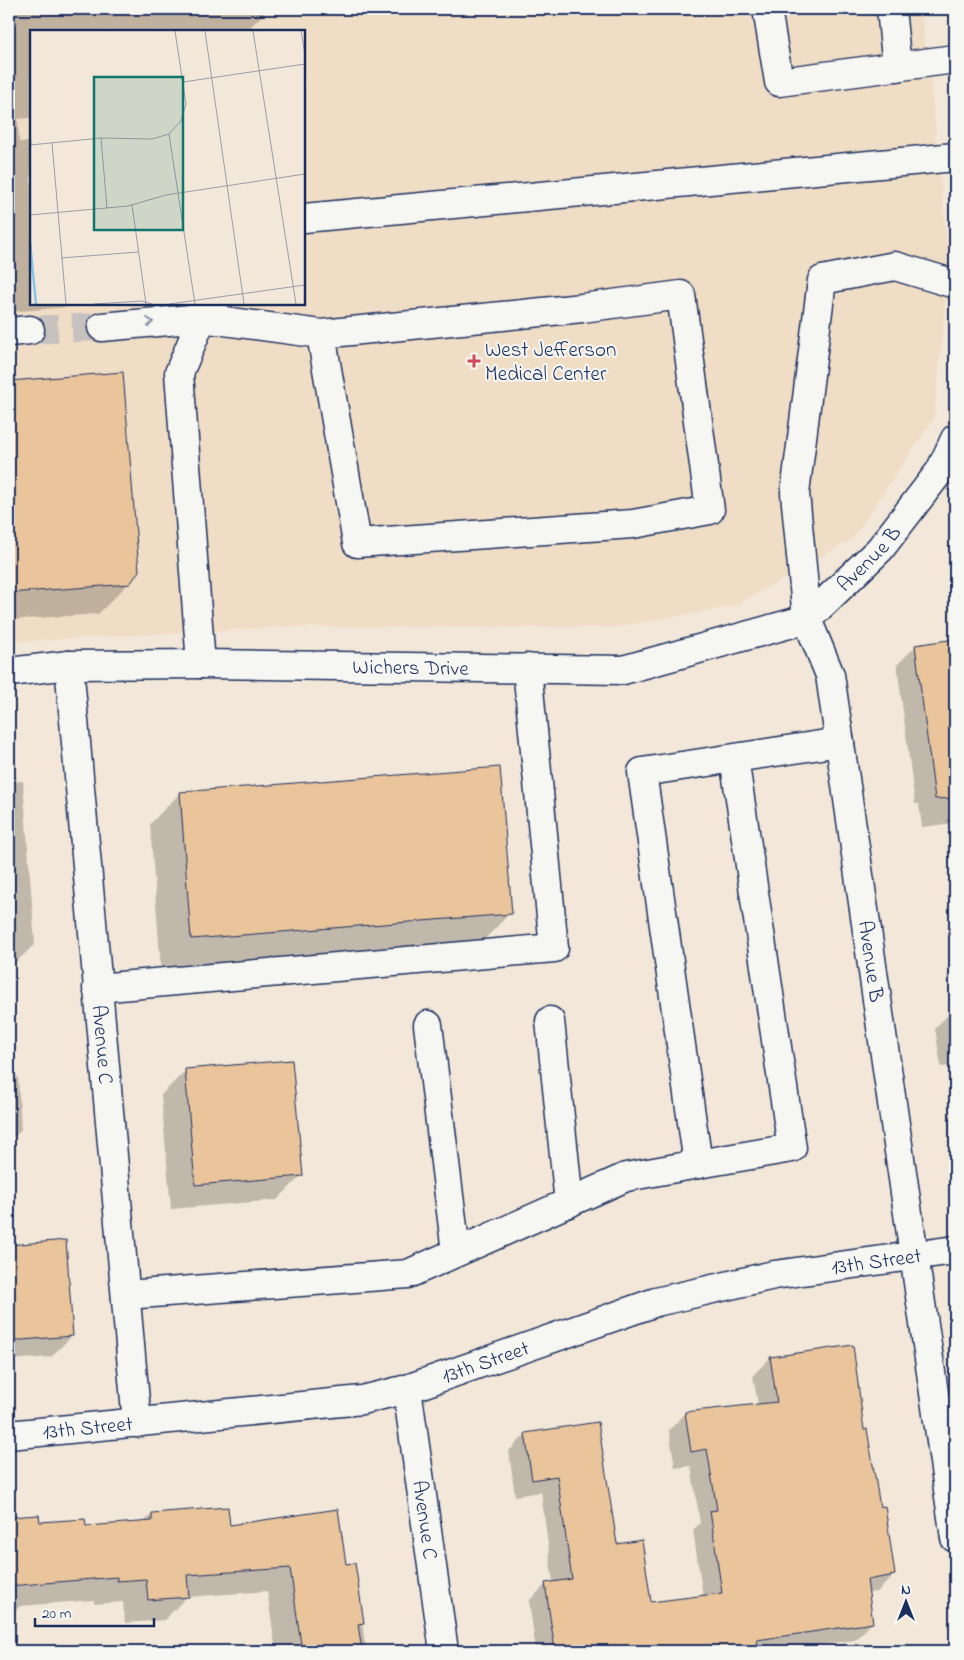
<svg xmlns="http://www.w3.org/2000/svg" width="964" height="1660" font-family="'Indie Flower',sans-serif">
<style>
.built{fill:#f0ddc6;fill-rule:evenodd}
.shadow{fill:#0003}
.building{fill:#eac59b;stroke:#1b2f5e}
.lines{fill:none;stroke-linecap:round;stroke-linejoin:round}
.minor-tunnel{stroke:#c7c2c0;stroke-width:28;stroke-dasharray:28 14;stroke-linecap:butt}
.minor-casing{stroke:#1b2f5e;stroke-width:31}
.minor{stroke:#f6f6f2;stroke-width:28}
.oneway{stroke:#8892a8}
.poi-dot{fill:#d1495b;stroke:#f6f6f2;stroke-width:2}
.labels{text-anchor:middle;stroke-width:4;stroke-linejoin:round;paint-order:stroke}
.poi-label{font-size:21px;fill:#1b2f5e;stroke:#f6f6f2;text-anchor:start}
.street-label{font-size:21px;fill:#1b2f5e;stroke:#f6f6f2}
.inset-river{fill:none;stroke:#88c6e8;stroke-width:2.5}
.inset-road{fill:none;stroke:#9c9da7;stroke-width:1}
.view{fill:#0f766e;fill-opacity:0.15;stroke:#0f766e;stroke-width:2.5}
.inset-edge{fill:none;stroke:#1b2f5e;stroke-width:2.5}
</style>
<rect width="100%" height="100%" fill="#f2e7d8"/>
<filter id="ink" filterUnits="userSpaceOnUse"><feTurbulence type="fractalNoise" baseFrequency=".02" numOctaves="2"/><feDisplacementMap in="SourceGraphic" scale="10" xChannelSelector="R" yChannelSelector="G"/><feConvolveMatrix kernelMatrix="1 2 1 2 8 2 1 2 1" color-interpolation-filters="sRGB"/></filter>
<g filter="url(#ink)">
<!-- built -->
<path class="built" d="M 9,9 L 920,9 L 930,78 L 949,266 L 934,418 L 852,539 L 735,606 L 613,627 L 285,627 L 9,642 ZM 31,31 L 304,31 L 304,304 L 31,304 Z"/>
<!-- shadow -->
<g class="shadow">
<path d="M 9,9 L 269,9 L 246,31 L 31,31 L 31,118 L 18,119 L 19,142 L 31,142 L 31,304 L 103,304 L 9,312 Z"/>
<path d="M 122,374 L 129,583 L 98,614 L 9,620 L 9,382 Z"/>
<path d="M 955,641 L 955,823 L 922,827 L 919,804 L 915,804 L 897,665 L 916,646 Z"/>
<path d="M 23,781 L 35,944 L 9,969 L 9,782 Z"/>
<path d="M 180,793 L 510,913 L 480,944 L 161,969 L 150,824 Z"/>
<path d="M 955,1008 L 955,1090 L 951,1066 L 941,1067 L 935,1028 Z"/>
<path d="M 186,1070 L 301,1176 L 277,1200 L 171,1209 L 161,1095 Z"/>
<path d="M 18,1077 L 21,1130 L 9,1143 L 9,1078 Z"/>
<path d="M 65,1242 L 72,1336 L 51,1357 L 9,1360 L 9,1246 Z"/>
<path d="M 770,1358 L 863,1431 L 894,1575 L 877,1592 L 867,1593 L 872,1623 L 855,1640 L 774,1651 L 536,1651 L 529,1601 L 546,1584 L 553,1583 L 541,1492 L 515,1496 L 509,1451 L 526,1434 L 616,1545 L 650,1604 L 703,1597 L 693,1530 L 700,1523 L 691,1466 L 675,1468 L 669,1430 L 686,1413 L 758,1405 L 753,1375 Z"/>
<path d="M 152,1514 L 229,1526 L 345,1566 L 354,1564 L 366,1651 L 276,1651 L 267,1591 L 187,1597 L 164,1620 L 125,1623 L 123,1602 L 94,1604 L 94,1600 L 20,1606 L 9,1617 L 9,1526 L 84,1520 L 85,1527 L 143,1523 Z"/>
</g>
<!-- building -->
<g class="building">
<path d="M 123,372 L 139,571 L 130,584 L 9,593 L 9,381 Z"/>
<path d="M 955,639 L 955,798 L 935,799 L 915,645 Z"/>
<path d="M 500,767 L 512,914 L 191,939 L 180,792 Z"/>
<path d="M 292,1060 L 303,1176 L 195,1185 L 185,1069 Z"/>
<path d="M 66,1240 L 73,1336 L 9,1341 L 9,1245 Z"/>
<path d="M 853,1345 L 864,1430 L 867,1429 L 880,1507 L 885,1506 L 895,1575 L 867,1580 L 873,1623 L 757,1640 L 759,1651 L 555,1651 L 545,1583 L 572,1579 L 557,1476 L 532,1480 L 525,1433 L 598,1422 L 617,1544 L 642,1540 L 651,1602 L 722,1593 L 710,1511 L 717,1510 L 707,1449 L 691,1452 L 685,1412 L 777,1402 L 770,1357 Z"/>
<path d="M 228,1507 L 230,1525 L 338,1509 L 346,1564 L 355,1563 L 364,1623 L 358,1624 L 362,1651 L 302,1651 L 290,1568 L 187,1575 L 189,1597 L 148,1600 L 146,1579 L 117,1581 L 117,1577 L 9,1586 L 9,1517 L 39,1515 L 40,1522 L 85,1519 L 86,1526 L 152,1521 L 152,1513 Z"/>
</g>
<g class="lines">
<!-- minor-tunnel -->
<path class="minor-tunnel" d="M 30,330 L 102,327"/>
<defs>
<g id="minor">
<path d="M 767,9 L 779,82 L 955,59"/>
<path d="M 891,9 L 897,67"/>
<path d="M 304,218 L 955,157"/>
<path id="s1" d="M 955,284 L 895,266 L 822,280 L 795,493 L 807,619 L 830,675 L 955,1538"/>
<path d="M 102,327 L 202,318 L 321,334 L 582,308 L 681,295 L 710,510 L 633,524 L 357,543 L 321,334"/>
<path d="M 9,332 L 30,330"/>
<path d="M 201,664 L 179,373 L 202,318 L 213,307"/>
<path id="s2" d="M 69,665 L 137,1423"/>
<path id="s3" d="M 9,672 L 69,665 L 201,664 L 623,670 L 807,619 L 880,549 L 940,471 L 955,439"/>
<path d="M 734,758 L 792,1148 L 698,1164 L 642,772 L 840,742"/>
<path d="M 97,988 L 554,948 L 527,668"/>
<path d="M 550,1021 L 569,1203"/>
<path d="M 428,1025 L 456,1252"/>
<path d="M 126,1295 L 408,1274 L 626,1177 L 698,1164"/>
<path id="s4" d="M 407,1389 L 444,1651"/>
<path id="s5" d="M 9,1435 L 362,1400 L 407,1389 L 656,1302 L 774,1275 L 955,1250"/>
</g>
</defs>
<!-- minor casing -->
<use href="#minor" class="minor-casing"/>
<!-- minor -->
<use href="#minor" class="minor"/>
</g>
<!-- one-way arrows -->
<defs><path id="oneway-chevron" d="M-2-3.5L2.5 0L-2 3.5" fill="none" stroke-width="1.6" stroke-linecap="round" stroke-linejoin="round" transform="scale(1.25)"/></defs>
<use class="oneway" href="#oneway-chevron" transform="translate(150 322) rotate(-5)"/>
</g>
<!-- markers -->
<path class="poi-dot" d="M471.5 353.5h5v5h5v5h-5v5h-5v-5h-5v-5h5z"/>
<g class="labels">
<!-- poi labels -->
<g class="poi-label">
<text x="485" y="356">West Jefferson<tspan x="485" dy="24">Medical Center</tspan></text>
</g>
<!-- street labels -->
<g class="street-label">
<text dy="7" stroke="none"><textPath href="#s3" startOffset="892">Avenue B</textPath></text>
<text dy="7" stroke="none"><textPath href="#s3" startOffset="402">Wichers Drive</textPath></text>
<text dy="7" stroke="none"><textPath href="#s1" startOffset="828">Avenue B</textPath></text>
<text dy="7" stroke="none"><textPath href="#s2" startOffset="381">Avenue C</textPath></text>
<text dy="7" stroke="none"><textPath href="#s5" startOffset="889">13th Street</textPath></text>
<text dy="7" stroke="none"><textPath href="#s5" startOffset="484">13th Street</textPath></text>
<text dy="7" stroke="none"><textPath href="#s5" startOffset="79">13th Street</textPath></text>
<text dy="7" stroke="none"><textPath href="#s4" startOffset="132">Avenue C</textPath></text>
</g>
</g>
<!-- overview -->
<g transform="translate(30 30)">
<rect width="275" height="275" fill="#f2e7d8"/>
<path class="inset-river" d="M 0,212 L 6,274"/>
<path class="inset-road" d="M 175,1 L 214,274M 223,1 L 266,274M 271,1 L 275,24M 153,52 L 275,34M 0,98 L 1,115M 139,104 L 165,274M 71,108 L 77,178M 22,113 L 36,274M 0,115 L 71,108 L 122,109 L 139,104 L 151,91 L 156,74 L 145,1M 102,175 L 116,274M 0,185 L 98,176 L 136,165 L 275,144M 31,228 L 108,222M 64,274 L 112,271 L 122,274M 139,274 L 275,255"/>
<path class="view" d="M 64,47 L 153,47 L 153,200 L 64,200 Z"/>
<rect width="275" height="275" class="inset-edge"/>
</g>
<!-- margin -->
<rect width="964" height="1660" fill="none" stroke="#f6f6f2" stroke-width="30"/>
<rect x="15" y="15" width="934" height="1630" fill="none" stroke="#1b2f5e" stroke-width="2" filter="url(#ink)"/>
<!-- north arrow -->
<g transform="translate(906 1602)" stroke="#f6f6f2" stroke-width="4" paint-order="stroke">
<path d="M0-4L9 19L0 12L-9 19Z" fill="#1b2f5e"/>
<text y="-8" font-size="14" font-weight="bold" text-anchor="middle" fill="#1b2f5e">N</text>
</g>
<!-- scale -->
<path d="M35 1618v8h119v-8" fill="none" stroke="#1b2f5e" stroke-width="2.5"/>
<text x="42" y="1618" font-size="15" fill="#1b2f5e" stroke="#f6f6f2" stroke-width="4" paint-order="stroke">20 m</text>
</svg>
